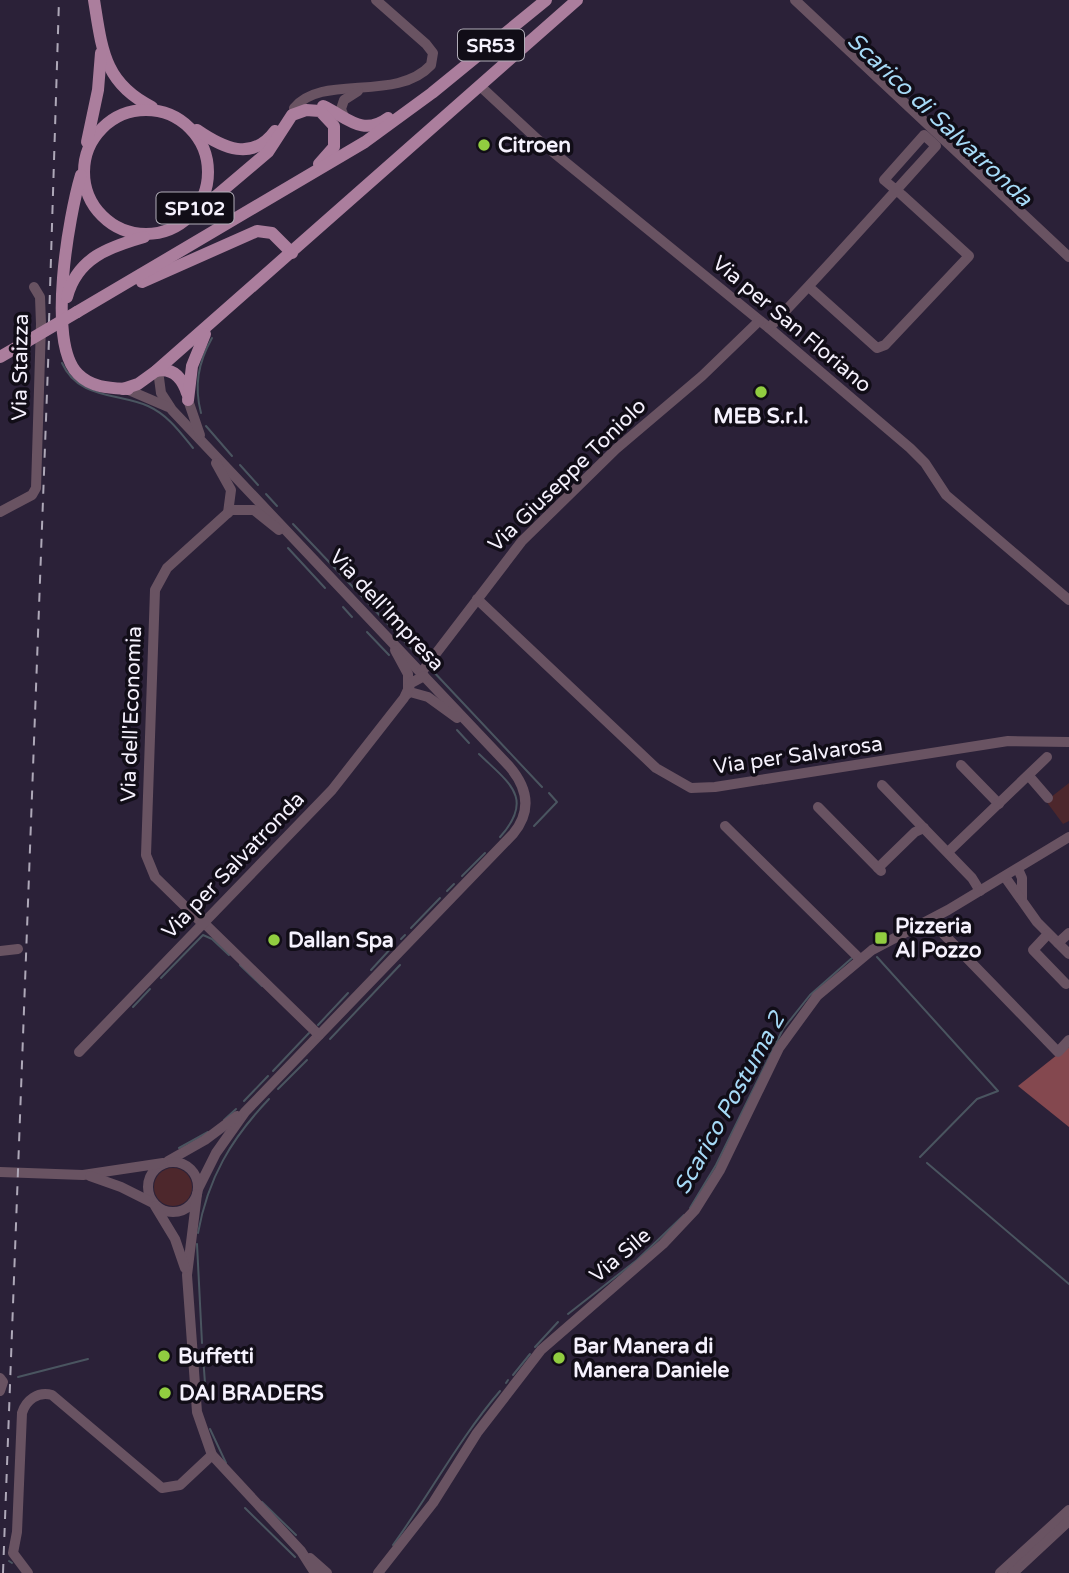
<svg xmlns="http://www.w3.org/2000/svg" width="1069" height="1573" font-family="'Varela Round',sans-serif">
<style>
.green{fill:#4d272c}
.forest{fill:#84484f}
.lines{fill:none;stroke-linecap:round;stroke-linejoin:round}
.stream{stroke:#4a5560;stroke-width:2}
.minor{stroke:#695362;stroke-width:10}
.major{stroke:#ab7e9d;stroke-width:12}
.rail{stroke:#aea8b8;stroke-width:2;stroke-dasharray:9 9;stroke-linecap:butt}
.major-bridge{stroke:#ab7e9d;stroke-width:12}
.poi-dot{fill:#91cd40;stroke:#110d17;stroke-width:2.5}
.labels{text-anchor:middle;stroke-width:7;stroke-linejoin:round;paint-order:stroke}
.shield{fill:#110d17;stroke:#b1adb8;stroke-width:2}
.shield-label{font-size:19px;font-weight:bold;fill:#f5f1fd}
.poi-label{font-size:21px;font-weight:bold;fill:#f5f1fd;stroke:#110d17;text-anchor:start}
.street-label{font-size:21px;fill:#f5f1fd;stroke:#110d17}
.water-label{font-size:23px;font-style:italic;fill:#a6daf7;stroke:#110d17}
</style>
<rect width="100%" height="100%" fill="#2b2138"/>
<!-- green -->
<g class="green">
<path d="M 1069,783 L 1069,821 L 1063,824 L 1046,801 Z"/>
<circle cx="173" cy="1187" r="19"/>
</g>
<!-- forest -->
<path class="forest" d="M 1067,1047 L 1069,1048 L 1069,1127 L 1018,1086 Z"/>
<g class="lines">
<!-- stream -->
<g class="stream">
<path d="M 62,363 C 78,399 118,393 148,406 C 168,415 180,432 193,448"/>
<path d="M 201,413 C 194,386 198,363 212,338"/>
<path d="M 206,426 L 232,456"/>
<path d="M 240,465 L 258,485"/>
<path d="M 266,494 L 277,506"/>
<path d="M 293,524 L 424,662"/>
<path d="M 288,548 L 325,588"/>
<path d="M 343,607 L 352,617"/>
<path d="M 367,632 L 389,655"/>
<path d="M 431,669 L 542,787"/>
<path d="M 457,730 L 469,743"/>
<path d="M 479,754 C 509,783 535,798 500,837"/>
<path d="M 534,826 L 557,802 L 549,793"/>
<path d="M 462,876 L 485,853"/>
<path d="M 447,891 L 454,884"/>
<path d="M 411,928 L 440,898"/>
<path d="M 401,939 L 405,935"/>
<path d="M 877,957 L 998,1091 L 977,1099 L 920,1157"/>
<path d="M 240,965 L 262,986"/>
<path d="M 371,970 L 393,946"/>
<path d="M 161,978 L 203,935 L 212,939 L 229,955"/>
<path d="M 133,1007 L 150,989"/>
<path d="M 318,1025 L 348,993"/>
<path d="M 330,1039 L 400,965"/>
<path d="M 273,1071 L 309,1033"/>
<path d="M 278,1089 L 307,1060"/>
<path d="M 244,1101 L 268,1076"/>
<path d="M 224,1120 L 236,1109"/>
<path d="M 179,1148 L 208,1132"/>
<path d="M 927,1163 L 1069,1284"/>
<path d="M 690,1208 L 716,1165 L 783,1029 L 810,995 L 852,958"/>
<path d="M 198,1233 C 208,1178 231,1139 269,1099"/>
<path d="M 197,1244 L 202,1343"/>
<path d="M 568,1314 L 637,1260 L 684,1215"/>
<path d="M 535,1347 L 558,1322"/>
<path d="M 203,1355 L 206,1398"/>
<path d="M 513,1375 L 530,1354"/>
<path d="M 18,1377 L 88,1359"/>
<path d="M 506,1383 L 508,1380"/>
<path d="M 210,1429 L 226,1463"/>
<path d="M 262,1502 L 296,1535"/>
<path d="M 245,1508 L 295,1557"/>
<path d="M 393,1545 C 430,1494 459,1439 500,1391"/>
<path d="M 9,1561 L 12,1563"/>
</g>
<!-- minor -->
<g class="minor">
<path d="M 795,0 L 1069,257"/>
<path d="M 480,86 L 537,139 L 769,328 L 910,448 L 925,463 L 946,495 L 1069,600"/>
<path d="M 294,108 C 322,73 396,103 431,65 L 433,53 L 426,44 L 376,0"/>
<path d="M 345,119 L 341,109 L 344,100 L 358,91"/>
<path d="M 769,328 C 826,269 881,207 936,146 L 924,135 L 884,180 L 902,195 L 969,256 L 885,345 L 877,348 L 809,287"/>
<path d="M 159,378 L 161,393 L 172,410 L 509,766 C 528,788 532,811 513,834 L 245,1112 L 216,1153 L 198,1189"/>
<path d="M 126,389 L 168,407"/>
<path d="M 188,400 L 200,435"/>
<path d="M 216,463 L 231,490 L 228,513"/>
<path d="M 0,512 L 32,495 L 36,488 L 41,324 L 40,297 L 34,287"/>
<path d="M 477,599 L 656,768 L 691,788 L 715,787 L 1008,741 L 1069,742"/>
<path d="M 395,650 L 408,674 L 408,688"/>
<path d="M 421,673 L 522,541 L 616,449 L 702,376 L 759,321"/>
<path d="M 406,695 L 410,692 L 428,697 L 457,718"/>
<path d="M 961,765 L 999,804"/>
<path d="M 1029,776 L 1048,798"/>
<path d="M 882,785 L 972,878 L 980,891"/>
<path d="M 818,807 L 881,871"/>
<path d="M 725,826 L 859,958"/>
<path d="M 948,852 L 1047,757"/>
<path d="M 878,868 L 915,832 L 924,828"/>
<path d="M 1018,869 L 1022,878 L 1022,900"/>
<path d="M 1005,877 L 1037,922 L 1069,954"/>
<path d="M 930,920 L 1058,1052 L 1069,1040"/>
<path d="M 204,923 L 319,1035"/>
<path d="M 203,924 L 155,877 L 146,855 L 155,590 L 167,568 L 231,510 L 254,510 L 279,530"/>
<path d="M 1048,934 L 1033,950 L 1066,984"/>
<path d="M 1058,943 L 1069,933"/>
<path d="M 0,951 L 18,949"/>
<path d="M 79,1052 L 332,790 L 404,698 L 411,683 L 424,676"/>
<path d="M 168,1161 L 205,1140 L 237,1116"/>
<circle cx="173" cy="1187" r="25"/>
<path d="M 0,1172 L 83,1175 L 163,1163"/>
<path d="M 90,1176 L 121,1187 L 153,1203"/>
<path d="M 197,1194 L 187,1275 L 197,1412 L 212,1455 L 301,1551 L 315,1573"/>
<path d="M 155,1206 L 175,1239 L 185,1268"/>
<path d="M 0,1378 L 3,1382 L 0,1391"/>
<path d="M 310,1558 L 327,1573"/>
<path d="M 28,1573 L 13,1553 L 17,1532 L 22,1413 C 26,1400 38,1391 52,1395 L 162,1488 L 180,1485 L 212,1455"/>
<path d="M 378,1573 L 433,1503 L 477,1433 L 541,1350 L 663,1244 L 695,1210 L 720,1170 L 779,1048 L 817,996 L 872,950 L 948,910 L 1069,837"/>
<path d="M 1000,1573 L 1069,1510"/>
<path d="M 1013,1573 L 1069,1521"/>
</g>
<!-- major -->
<g class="major">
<path d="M 94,0 C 102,50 104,83 152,107"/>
<path d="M 323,106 C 347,117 362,137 388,118"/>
<circle cx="146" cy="172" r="62"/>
<path d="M 197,130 C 223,148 252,162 275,131"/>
<path d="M 87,142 L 98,90 L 101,53"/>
<path d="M 81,175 C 69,215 46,343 78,374 C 92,388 110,388 128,389"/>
<path d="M 196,213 L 268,152 L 292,115 L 306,110 L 320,111 L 334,126 L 334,147 L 319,164"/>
<path d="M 142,282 L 257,231 L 272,233 L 292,253"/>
<path d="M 67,297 C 77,258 109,247 144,237"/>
<path d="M 77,312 L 365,142 L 432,93 L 546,0"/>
<path d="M 0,357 L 26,342"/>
<path d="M 156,371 C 173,367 182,378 187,393"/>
<path d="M 123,389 L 138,384 L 156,371 L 577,0"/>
<path d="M 188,400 L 192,366 L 205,334"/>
</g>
<!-- rail -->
<g class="rail">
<path d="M 49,322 L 59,0"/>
<path d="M 3,1573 L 49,339"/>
</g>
<!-- major-bridge -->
<path class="major-bridge" d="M 26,342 L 77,312"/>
</g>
<!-- markers -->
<g class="poi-dot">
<circle cx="484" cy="145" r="7"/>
<circle cx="761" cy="392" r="7"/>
<rect x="874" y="931" width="14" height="14" rx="3.5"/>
<circle cx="274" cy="940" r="7"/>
<circle cx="164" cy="1356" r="7"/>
<circle cx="559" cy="1358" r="7"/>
<circle cx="165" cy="1393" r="7"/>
</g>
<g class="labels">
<!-- shield labels -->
<g class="shield">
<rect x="458" y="29.5" width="66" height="31" rx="5"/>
<rect x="156.5" y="192.5" width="77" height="31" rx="5"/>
</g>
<g class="shield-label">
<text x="491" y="52">SR53</text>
<text x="195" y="215">SP102</text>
</g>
<!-- poi labels -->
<g class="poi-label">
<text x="498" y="152">Citroen</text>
<text x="761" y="423" text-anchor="middle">MEB S.r.l.</text>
<text x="895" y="933">Pizzeria<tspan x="895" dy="24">Al Pozzo</tspan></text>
<text x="288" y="947">Dallan Spa</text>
<text x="573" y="1353">Bar Manera di<tspan x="573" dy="24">Manera Daniele</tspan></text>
<text x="178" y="1363">Buffetti</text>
<text x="179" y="1400">DAI BRADERS</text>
</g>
<!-- street labels -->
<g class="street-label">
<text transform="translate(792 324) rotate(40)" y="7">Via per San Floriano</text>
<text transform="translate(20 367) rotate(-89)" y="7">Via Staizza</text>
<text transform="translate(567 475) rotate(-44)" y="7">Via Giuseppe Toniolo</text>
<text transform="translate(387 610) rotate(47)" y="7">Via dell'Impresa</text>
<text transform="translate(131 714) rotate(-88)" y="7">Via dell'Economia</text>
<text transform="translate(798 755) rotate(-8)" y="7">Via per Salvarosa</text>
<text transform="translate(233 865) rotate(-46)" y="7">Via per Salvatronda</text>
<text transform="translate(620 1255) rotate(-40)" y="7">Via Sile</text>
</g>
<!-- water labels -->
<g class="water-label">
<text transform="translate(940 119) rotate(43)" y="8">Scarico di Salvatronda</text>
<text transform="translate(729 1103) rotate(-61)" y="8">Scarico Postuma 2</text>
</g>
</g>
</svg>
